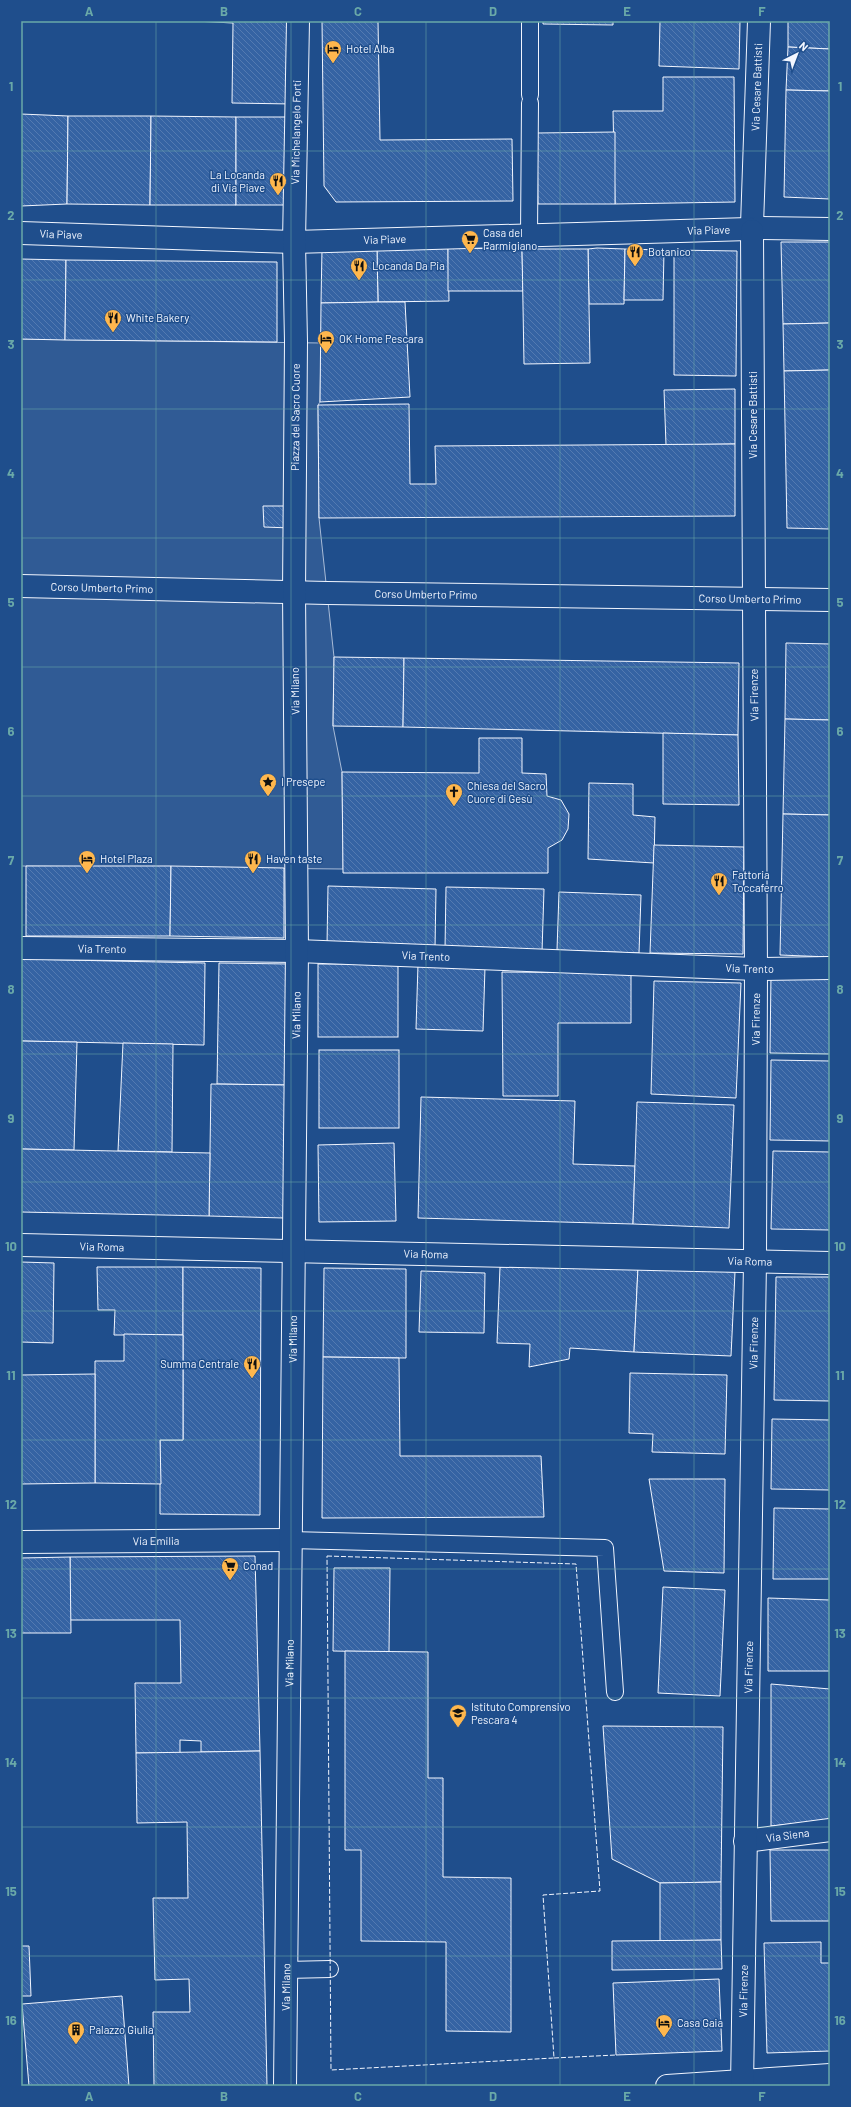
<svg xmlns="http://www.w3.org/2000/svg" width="851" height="2107" font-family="Barlow,sans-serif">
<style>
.parking{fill:#305b95;stroke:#a8bbd7}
.building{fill:url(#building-back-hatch);stroke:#f2f6ff}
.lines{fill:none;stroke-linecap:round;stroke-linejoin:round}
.lane-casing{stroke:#f2f6ff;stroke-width:18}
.street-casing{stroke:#f2f6ff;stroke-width:24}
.lane{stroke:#1f4e8c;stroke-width:16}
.street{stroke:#1f4e8c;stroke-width:22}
.fence{stroke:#f2f6ff;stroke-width:1;stroke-dasharray:5 2;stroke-linecap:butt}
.grid{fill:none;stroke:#6aa9a8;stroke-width:1;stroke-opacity:0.55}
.labels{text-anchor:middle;stroke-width:3;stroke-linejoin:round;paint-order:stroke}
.poi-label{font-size:11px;fill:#f2f6ff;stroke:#1f4e8c;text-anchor:start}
.street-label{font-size:11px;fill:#f2f6ff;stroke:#1f4e8c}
.neatline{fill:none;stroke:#6aa9a8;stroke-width:1.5}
.grid-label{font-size:13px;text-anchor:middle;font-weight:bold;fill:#6aa9a8}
</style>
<defs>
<pattern id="building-back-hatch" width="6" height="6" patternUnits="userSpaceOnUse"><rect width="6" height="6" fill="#3563a3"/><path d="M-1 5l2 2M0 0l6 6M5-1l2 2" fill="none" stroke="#537ab1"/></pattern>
</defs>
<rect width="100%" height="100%" fill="#1f4e8c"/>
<!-- parking -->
<path class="parking" d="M 21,339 L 321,343 L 320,402 L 318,405 L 319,518 L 334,657 L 333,726 L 342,772 L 343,869 L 21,866 Z"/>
<!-- building -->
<g class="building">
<path d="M 195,21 L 293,21 L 292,104 L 232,103 L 233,23 Z"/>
<path d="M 322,21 L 378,21 L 380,140 L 512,139 L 513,201 L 336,202 L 324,186 Z"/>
<path d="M 543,21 L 613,21 L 613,25 L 543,24 Z"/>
<path d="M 660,21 L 740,21 L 739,69 L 659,66 Z"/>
<path d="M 788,21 L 830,21 L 830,49 L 788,47 Z"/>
<path d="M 788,47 L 830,49 L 830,91 L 786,90 Z"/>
<path d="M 663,77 L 734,77 L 735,202 L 615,204 L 613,111 L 663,111 Z"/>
<path d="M 786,90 L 830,91 L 830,199 L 784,197 Z"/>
<path d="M 21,114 L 68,116 L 67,204 L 21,206 Z"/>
<path d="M 68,116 L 151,116 L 150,205 L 67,204 Z"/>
<path d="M 151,116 L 236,117 L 236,205 L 150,205 Z"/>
<rect x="236" y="117" width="54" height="88"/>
<path d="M 615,132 L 615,204 L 538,204 L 537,133 Z"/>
<path d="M 781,242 L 830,242 L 830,323 L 783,324 Z"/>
<path d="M 448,248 L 449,301 L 378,302 L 377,249 Z"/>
<path d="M 448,248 L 522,249 L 523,291 L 448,291 Z"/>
<path d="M 597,248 L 625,249 L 624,304 L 589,304 L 588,249 Z"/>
<path d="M 322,249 L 377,249 L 378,302 L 321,303 Z"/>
<path d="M 522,249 L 588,249 L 590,363 L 524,364 Z"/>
<path d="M 625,249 L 664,250 L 663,300 L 624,300 Z"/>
<path d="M 674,250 L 737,251 L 736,376 L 674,375 Z"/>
<path d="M 21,259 L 66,260 L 65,340 L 21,339 Z"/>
<path d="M 66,260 L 277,262 L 277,342 L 65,340 Z"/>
<path d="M 378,302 L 405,302 L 410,397 L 320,402 L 321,303 Z"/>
<path d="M 830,323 L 830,370 L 784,371 L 783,324 Z"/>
<path d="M 830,370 L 830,529 L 787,528 L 784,371 Z"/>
<path d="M 735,389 L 735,444 L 666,445 L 664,390 Z"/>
<path d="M 409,404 L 410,484 L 436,484 L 435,446 L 735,444 L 735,516 L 319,518 L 318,405 Z"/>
<path d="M 263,506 L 291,506 L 291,528 L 264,527 Z"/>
<path d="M 786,643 L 830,644 L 830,720 L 785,719 Z"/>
<path d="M 334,657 L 404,658 L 403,727 L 333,726 Z"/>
<path d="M 404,658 L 739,663 L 738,735 L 403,727 Z"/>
<path d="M 785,719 L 830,720 L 830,815 L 783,814 Z"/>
<path d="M 663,733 L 738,735 L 739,805 L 663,804 Z"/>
<path d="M 479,738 L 522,738 L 522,773 L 546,774 L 547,796 L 561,800 L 569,814 L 568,829 L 562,840 L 548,848 L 548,873 L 343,873 L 342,772 L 479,773 Z"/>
<path d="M 589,783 L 633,784 L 633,815 L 655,817 L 654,863 L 588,859 Z"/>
<path d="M 783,814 L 830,815 L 830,957 L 780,955 Z"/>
<path d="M 654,845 L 744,847 L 743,954 L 650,953 Z"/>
<path d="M 26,866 L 171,866 L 170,936 L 26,936 Z"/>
<path d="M 171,866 L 284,868 L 284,938 L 170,936 Z"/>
<path d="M 328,886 L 436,889 L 435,948 L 327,945 Z"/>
<path d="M 446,887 L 544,889 L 542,952 L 445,949 Z"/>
<path d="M 559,892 L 641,895 L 639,953 L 557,950 Z"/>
<path d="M 21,959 L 205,963 L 204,1045 L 21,1041 Z"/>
<path d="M 219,963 L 289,964 L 286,1085 L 217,1084 Z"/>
<rect x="318" y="964" width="80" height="73"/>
<path d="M 418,964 L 485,967 L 483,1031 L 416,1029 Z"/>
<path d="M 502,972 L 631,973 L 631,1023 L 558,1023 L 558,1096 L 503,1096 Z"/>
<path d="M 771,975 L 830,976 L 830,1054 L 770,1053 Z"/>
<path d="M 654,981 L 741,983 L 736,1098 L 651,1094 Z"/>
<path d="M 21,1041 L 77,1042 L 74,1150 L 21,1149 Z"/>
<path d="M 123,1043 L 173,1044 L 172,1152 L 118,1151 Z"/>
<rect x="319" y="1050" width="80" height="78"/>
<path d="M 771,1060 L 830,1061 L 830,1141 L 770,1140 Z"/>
<path d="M 211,1084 L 286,1085 L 284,1218 L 209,1216 Z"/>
<path d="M 421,1097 L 575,1101 L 573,1164 L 635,1166 L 633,1224 L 418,1218 Z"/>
<path d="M 637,1102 L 734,1105 L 729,1228 L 633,1224 Z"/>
<path d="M 394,1143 L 396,1221 L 319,1222 L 318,1145 Z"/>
<path d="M 21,1149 L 210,1153 L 209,1216 L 21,1212 Z"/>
<path d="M 773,1151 L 830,1152 L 830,1230 L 771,1229 Z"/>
<path d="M 21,1262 L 54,1263 L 53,1343 L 21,1342 Z"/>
<path d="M 97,1267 L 183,1267 L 183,1335 L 114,1335 L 115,1310 L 98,1310 Z"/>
<path d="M 183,1267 L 261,1268 L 260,1515 L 160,1514 L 160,1440 L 183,1440 Z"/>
<path d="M 500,1267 L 638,1267 L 634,1352 L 570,1348 L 569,1359 L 529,1367 L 530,1344 L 497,1343 Z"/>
<path d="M 638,1267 L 735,1272 L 731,1356 L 634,1352 Z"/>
<path d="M 324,1268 L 406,1269 L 406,1358 L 323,1357 Z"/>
<path d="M 421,1271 L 485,1273 L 484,1333 L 419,1332 Z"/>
<path d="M 776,1277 L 830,1277 L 830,1401 L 774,1400 Z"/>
<path d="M 124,1334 L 183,1335 L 183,1440 L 160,1440 L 161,1484 L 95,1483 L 95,1361 L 124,1361 Z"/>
<path d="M 323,1357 L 399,1358 L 400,1456 L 541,1456 L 544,1517 L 322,1518 Z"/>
<path d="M 630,1373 L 727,1375 L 725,1454 L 652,1452 L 653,1434 L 629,1433 Z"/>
<path d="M 95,1374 L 95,1483 L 21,1484 L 21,1375 Z"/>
<path d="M 772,1419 L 830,1420 L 830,1490 L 771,1489 Z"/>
<path d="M 649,1479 L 725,1479 L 724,1573 L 664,1571 Z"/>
<path d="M 774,1508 L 830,1509 L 830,1579 L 773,1579 Z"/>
<path d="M 255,1556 L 260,1751 L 201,1752 L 201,1741 L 180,1740 L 180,1753 L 136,1753 L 135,1683 L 181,1683 L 180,1620 L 70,1620 L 70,1557 Z"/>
<path d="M 70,1557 L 71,1633 L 21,1633 L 21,1558 Z"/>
<path d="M 334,1568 L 390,1568 L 389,1652 L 333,1651 Z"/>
<path d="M 663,1587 L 725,1590 L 720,1696 L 658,1693 Z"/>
<path d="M 768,1598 L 830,1600 L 830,1671 L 768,1671 Z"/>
<path d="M 345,1651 L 428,1652 L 428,1778 L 443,1778 L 443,1877 L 511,1878 L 511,2032 L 446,2031 L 446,1942 L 361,1941 L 361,1850 L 345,1850 Z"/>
<path d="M 771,1684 L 830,1689 L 830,1820 L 771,1826 Z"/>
<path d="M 603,1726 L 723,1727 L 721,1882 L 660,1883 L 612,1859 Z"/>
<path d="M 260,1751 L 267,2086 L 154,2086 L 153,2012 L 190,2012 L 189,1979 L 155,1980 L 153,1898 L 188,1898 L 187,1822 L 137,1823 L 136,1753 Z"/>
<path d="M 770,1850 L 830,1850 L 830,1921 L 771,1921 Z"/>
<path d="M 721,1882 L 721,1940 L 660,1941 L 660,1883 Z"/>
<path d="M 721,1940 L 722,1969 L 612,1970 L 612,1941 Z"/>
<path d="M 821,1942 L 821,1963 L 830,1963 L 830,2051 L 767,2053 L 764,1943 Z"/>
<path d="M 21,1946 L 29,1946 L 31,1996 L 21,1996 Z"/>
<path d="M 719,1979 L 722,2051 L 616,2055 L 613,1983 Z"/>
<path d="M 122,1996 L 129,2086 L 29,2086 L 22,2004 Z"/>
</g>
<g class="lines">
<defs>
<g id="lane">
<path d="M 530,21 L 530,95"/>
<path d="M 529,235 L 530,103"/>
<path d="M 290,1540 L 605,1548 L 615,1692"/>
<path d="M 286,1970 L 330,1969"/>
</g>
<g id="street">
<path id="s1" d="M 752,225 L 759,21"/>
<path d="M 755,228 L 830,229"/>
<path id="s2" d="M 21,233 L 294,242 L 749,229"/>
<path id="s3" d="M 21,586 L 327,593 L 830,600"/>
<path id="s4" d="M 21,948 L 297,951 L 756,969 L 830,968"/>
<path id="s5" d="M 21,1245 L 830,1263"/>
<path id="s6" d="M 21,1542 L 290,1540"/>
<path id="s7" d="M 745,1841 L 830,1830"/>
<path id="s8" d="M 285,2086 L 297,951 L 294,592 L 296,342 L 294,242 L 298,21"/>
<path d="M 667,2086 L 830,2075"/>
<path id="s9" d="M 742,2086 L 755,1261 L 756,969 L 752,231"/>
</g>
</defs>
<!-- lane casing -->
<use href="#lane" class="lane-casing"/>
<!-- street casing -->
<use href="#street" class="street-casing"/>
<!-- lane -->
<use href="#lane" class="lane"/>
<!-- street -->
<use href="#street" class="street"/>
<!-- fence -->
<g class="fence">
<path d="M 327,1556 L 576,1564 L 600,1891 L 543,1895 L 554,2058 L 331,2070 Z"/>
<path d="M 554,2058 L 616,2055"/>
</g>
</g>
<!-- grid -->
<path class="grid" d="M 156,21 L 156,2086M 291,21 L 291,2086M 426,21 L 426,2086M 560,21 L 560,2086M 694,21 L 694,2086M 21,151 L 830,151M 21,280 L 830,280M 21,409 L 830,409M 21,538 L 830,538M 21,667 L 830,667M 21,796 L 830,796M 21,925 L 830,925M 21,1054 L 830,1054M 21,1182 L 830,1182M 21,1311 L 830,1311M 21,1440 L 830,1440M 21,1569 L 830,1569M 21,1698 L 830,1698M 21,1827 L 830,1827M 21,1956 L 830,1956"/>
<!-- icons -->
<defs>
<symbol id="hotel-pin" viewBox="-11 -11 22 30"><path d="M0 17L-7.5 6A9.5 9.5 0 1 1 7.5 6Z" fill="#ffb74d" stroke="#1f4e8c"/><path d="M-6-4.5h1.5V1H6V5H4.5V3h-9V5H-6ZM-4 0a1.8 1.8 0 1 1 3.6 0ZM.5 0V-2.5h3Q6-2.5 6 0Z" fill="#111"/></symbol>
<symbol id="restaurant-pin" viewBox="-11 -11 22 30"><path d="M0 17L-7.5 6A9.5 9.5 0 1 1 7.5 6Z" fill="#ffb74d" stroke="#1f4e8c"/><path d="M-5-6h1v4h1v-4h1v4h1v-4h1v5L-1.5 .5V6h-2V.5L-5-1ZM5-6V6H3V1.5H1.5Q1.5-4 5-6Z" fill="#111"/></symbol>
<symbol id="supermarket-pin" viewBox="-11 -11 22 30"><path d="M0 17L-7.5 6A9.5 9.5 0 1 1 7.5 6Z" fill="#ffb74d" stroke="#1f4e8c"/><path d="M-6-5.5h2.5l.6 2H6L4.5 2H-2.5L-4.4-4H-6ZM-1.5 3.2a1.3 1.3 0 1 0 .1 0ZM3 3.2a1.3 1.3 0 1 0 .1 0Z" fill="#111"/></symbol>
<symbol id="sight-pin" viewBox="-11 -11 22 30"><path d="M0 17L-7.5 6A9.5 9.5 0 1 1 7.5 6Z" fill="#ffb74d" stroke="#1f4e8c"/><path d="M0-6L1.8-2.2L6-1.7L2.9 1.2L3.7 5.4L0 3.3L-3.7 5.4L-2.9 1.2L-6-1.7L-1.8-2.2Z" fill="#111"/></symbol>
<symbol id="church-pin" viewBox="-11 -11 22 30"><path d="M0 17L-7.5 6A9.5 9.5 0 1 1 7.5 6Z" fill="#ffb74d" stroke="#1f4e8c"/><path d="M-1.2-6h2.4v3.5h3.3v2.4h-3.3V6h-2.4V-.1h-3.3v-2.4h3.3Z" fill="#111"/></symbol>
<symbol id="school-pin" viewBox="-11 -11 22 30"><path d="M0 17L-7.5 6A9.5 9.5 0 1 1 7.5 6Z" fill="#ffb74d" stroke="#1f4e8c"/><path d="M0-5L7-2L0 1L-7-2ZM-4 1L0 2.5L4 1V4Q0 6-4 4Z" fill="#111"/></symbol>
<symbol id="building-pin" viewBox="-11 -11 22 30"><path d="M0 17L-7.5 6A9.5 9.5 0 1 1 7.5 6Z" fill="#ffb74d" stroke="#1f4e8c"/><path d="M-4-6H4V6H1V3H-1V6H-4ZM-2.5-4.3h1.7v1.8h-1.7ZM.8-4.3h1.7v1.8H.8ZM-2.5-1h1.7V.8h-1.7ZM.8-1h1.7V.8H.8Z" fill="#111"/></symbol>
</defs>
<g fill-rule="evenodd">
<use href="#hotel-pin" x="323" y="39" width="20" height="27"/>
<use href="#restaurant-pin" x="268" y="171" width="20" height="27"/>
<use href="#supermarket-pin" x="460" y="229" width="20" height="27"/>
<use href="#restaurant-pin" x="625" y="242" width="20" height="27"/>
<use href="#restaurant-pin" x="349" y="256" width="20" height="27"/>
<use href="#restaurant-pin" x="103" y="308" width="20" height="27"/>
<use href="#hotel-pin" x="316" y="329" width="20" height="27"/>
<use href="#sight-pin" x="258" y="772" width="20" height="27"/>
<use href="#church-pin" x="444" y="782" width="20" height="27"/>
<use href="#hotel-pin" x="77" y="849" width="20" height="27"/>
<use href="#restaurant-pin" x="243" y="849" width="20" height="27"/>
<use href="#restaurant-pin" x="709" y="871" width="20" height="27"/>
<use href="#restaurant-pin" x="242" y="1354" width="20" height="27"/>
<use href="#supermarket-pin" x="220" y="1556" width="20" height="27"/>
<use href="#school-pin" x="448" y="1703" width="20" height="27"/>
<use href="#hotel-pin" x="654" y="2013" width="20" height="27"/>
<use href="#building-pin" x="66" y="2020" width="20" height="27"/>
</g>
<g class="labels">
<!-- poi labels -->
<g class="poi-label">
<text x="346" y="53">Hotel Alba</text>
<text x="265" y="179" text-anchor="end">La Locanda<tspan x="265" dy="13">di Via Piave</tspan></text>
<text x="483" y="237">Casa del<tspan x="483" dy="13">Parmigiano</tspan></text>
<text x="648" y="256">Botanico</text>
<text x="372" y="270">Locanda Da Pia</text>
<text x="126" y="322">White Bakery</text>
<text x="339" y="343">OK Home Pescara</text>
<text x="281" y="786">I Presepe</text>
<text x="467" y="790">Chiesa del Sacro<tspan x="467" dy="13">Cuore di Gesù</tspan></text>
<text x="100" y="863">Hotel Plaza</text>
<text x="266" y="863">Haven taste</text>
<text x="732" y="879">Fattoria<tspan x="732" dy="13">Toccaferro</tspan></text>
<text x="239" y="1368" text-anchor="end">Summa Centrale</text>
<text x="243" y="1570">Conad</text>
<text x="471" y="1711">Istituto Comprensivo<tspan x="471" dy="13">Pescara 4</tspan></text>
<text x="677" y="2027">Casa Gaia</text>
<text x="89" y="2034">Palazzo Giulia</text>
</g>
<!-- street labels -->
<g class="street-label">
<text dy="4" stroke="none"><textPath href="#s1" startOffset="138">Via Cesare Battisti</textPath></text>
<text dy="4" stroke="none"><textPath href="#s8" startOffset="1954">Via Michelangelo Forti</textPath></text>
<text dy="4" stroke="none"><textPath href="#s2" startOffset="688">Via Piave</textPath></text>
<text dy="4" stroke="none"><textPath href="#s2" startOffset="40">Via Piave</textPath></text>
<text dy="4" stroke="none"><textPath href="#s2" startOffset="364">Via Piave</textPath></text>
<text transform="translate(753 415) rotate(-90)" y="4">Via Cesare Battisti</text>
<text dy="4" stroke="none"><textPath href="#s8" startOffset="1669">Piazza del Sacro Cuore</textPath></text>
<text dy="4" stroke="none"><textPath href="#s3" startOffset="81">Corso Umberto Primo</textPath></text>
<text dy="4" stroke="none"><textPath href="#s3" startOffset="405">Corso Umberto Primo</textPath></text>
<text dy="4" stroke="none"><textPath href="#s3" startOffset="729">Corso Umberto Primo</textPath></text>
<text transform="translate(295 691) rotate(-91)" y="4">Via Milano</text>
<text transform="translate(754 695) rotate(-91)" y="4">Via Firenze</text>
<text dy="4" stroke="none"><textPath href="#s4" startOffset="81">Via Trento</textPath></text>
<text dy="4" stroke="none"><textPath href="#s4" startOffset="405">Via Trento</textPath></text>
<text dy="4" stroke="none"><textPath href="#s4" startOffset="729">Via Trento</textPath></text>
<text dy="4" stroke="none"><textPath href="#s8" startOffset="1071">Via Milano</textPath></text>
<text dy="4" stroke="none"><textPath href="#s9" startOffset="1067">Via Firenze</textPath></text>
<text dy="4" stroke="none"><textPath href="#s5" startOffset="81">Via Roma</textPath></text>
<text dy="4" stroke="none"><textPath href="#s5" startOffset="405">Via Roma</textPath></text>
<text dy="4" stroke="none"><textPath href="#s5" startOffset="729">Via Roma</textPath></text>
<text dy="4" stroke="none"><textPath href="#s8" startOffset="747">Via Milano</textPath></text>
<text dy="4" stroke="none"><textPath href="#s9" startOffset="743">Via Firenze</textPath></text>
<text dy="4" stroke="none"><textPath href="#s6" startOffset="135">Via Emilia</textPath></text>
<text dy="4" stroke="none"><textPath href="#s8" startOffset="423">Via Milano</textPath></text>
<text dy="4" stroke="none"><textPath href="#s9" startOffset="419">Via Firenze</textPath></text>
<text dy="4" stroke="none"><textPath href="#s7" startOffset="43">Via Siena</textPath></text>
<text dy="4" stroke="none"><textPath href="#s8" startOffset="99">Via Milano</textPath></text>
<text dy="4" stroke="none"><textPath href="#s9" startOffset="95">Via Firenze</textPath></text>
</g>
</g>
<!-- border -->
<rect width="851" height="2107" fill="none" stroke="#1f4e8c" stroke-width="44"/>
<!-- north arrow -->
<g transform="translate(797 54) rotate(42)" stroke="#1f4e8c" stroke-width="3" paint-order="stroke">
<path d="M0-3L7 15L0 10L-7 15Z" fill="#f2f6ff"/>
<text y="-6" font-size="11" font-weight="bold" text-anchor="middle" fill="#f2f6ff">N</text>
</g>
<rect x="22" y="22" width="807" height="2063" class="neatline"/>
<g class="grid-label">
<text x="89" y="16">A</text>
<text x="224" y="16">B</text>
<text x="358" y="16">C</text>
<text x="493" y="16">D</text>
<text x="627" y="16">E</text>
<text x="762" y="16">F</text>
<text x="11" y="91">1</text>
<text x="840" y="91">1</text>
<text x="11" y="220">2</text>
<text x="840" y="220">2</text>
<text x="11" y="349">3</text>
<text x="840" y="349">3</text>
<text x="11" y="478">4</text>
<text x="840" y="478">4</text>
<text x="11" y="607">5</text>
<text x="840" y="607">5</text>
<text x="11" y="736">6</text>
<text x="840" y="736">6</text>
<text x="11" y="865">7</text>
<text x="840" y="865">7</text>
<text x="11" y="994">8</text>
<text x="840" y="994">8</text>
<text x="11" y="1123">9</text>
<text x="840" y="1123">9</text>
<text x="11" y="1251">10</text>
<text x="840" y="1251">10</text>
<text x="11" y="1380">11</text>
<text x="840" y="1380">11</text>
<text x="11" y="1509">12</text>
<text x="840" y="1509">12</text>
<text x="11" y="1638">13</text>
<text x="840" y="1638">13</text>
<text x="11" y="1767">14</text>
<text x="840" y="1767">14</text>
<text x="11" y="1896">15</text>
<text x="840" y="1896">15</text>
<text x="11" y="2025">16</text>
<text x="840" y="2025">16</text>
<text x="89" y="2101">A</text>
<text x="224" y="2101">B</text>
<text x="358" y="2101">C</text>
<text x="493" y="2101">D</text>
<text x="627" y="2101">E</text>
<text x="762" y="2101">F</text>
</g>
</svg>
